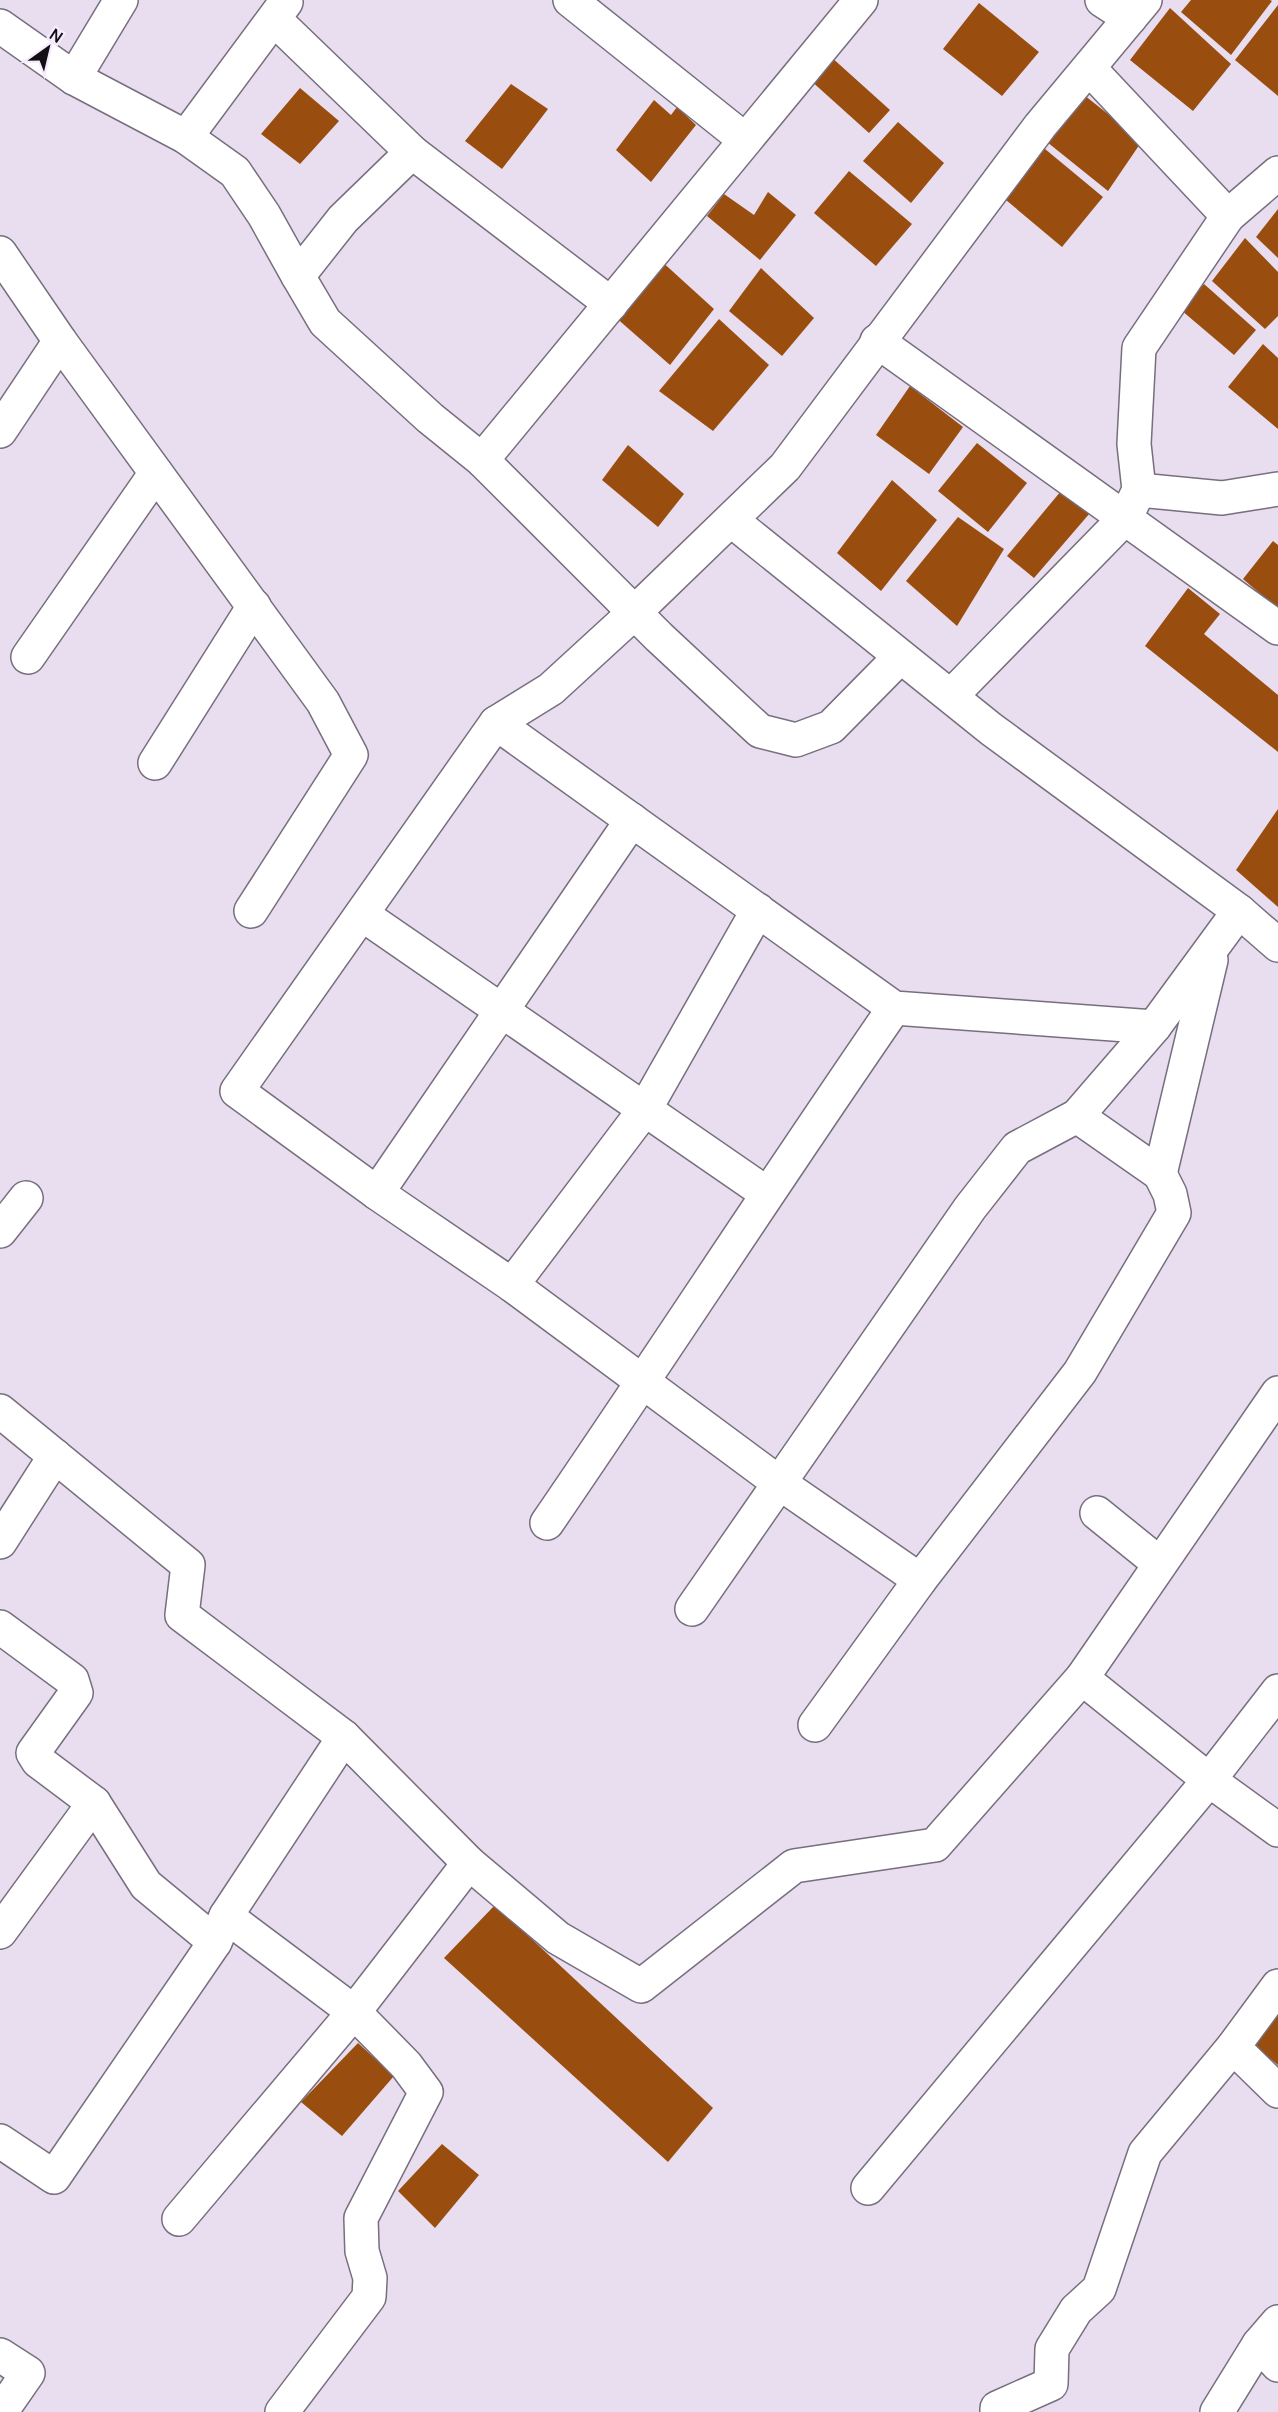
<svg xmlns="http://www.w3.org/2000/svg" width="1278" height="2412" font-family="Manrope,sans-serif">
<style>
.building{fill:#994d0e}
.lines{fill:none;stroke-linecap:round;stroke-linejoin:round}
.minor-casing{stroke:#776e7e;stroke-width:36}
.minor{stroke:#fff;stroke-width:33}
</style>
<rect width="100%" height="100%" fill="#e9def0"/>
<!-- building -->
<g class="building">
<path d="M 1191,0 L 1270,0 L 1272,1 L 1231,55 L 1181,12 Z"/>
<path d="M 979,3 L 1039,52 L 1002,96 L 943,49 Z"/>
<path d="M 1278,5 L 1278,96 L 1235,60 Z"/>
<path d="M 1170,8 L 1231,64 L 1193,111 L 1130,60 Z"/>
<path d="M 830,56 L 890,110 L 869,133 L 809,79 Z"/>
<path d="M 511,84 L 548,109 L 502,169 L 465,141 Z"/>
<path d="M 300,88 L 339,121 L 300,164 L 261,134 Z"/>
<path d="M 1084,95 L 1142,141 L 1108,191 L 1047,142 Z"/>
<path d="M 654,100 L 671,115 L 677,107 L 696,125 L 651,182 L 616,150 Z"/>
<path d="M 898,122 L 944,163 L 911,203 L 863,161 Z"/>
<path d="M 1039,144 L 1103,197 L 1062,247 L 1000,195 Z"/>
<path d="M 849,171 L 912,224 L 876,266 L 814,213 Z"/>
<path d="M 768,192 L 796,215 L 760,260 L 707,216 L 724,194 L 754,215 Z"/>
<path d="M 1278,209 L 1278,258 L 1256,237 Z"/>
<path d="M 1245,238 L 1278,272 L 1278,316 L 1265,329 L 1212,281 Z"/>
<path d="M 659,259 L 714,309 L 670,365 L 614,316 Z"/>
<path d="M 761,268 L 814,318 L 782,356 L 729,311 Z"/>
<path d="M 1204,284 L 1256,330 L 1234,355 L 1181,310 Z"/>
<path d="M 719,319 L 769,365 L 713,431 L 659,391 Z"/>
<path d="M 1263,344 L 1278,358 L 1278,429 L 1228,387 Z"/>
<path d="M 910,386 L 963,427 L 929,474 L 876,435 Z"/>
<path d="M 977,443 L 1027,483 L 988,532 L 938,491 Z"/>
<path d="M 628,445 L 684,494 L 658,527 L 602,480 Z"/>
<path d="M 892,480 L 937,520 L 881,591 L 837,553 Z"/>
<path d="M 1061,491 L 1090,513 L 1034,578 L 1007,556 Z"/>
<path d="M 958,517 L 1004,549 L 957,626 L 906,581 Z"/>
<path d="M 1273,541 L 1278,545 L 1278,609 L 1243,579 Z"/>
<path d="M 1188,588 L 1220,614 L 1204,634 L 1278,695 L 1278,752 L 1145,646 Z"/>
<path d="M 1278,809 L 1278,907 L 1236,870 Z"/>
<path d="M 495,1905 L 713,2108 L 668,2162 L 444,1958 Z"/>
<path d="M 1278,2009 L 1278,2065 L 1253,2045 Z"/>
<path d="M 358,2043 L 394,2076 L 342,2136 L 301,2102 Z"/>
<path d="M 442,2144 L 479,2175 L 435,2228 L 398,2191 Z"/>
</g>
<g class="lines">
<defs>
<g id="minor">
<path d="M 570,0 L 744,139"/>
<path d="M 1102,0 L 1130,18"/>
<path d="M 274,19 L 412,152"/>
<path d="M 0,26 L 74,78 L 186,137 L 235,172 L 264,215 L 298,276 L 343,219 L 412,152 L 611,304"/>
<path d="M 74,78 L 121,0"/>
<path d="M 186,137 L 286,2"/>
<path d="M 1228,216 L 1278,173"/>
<path d="M 0,253 L 60,341 L 323,702 L 351,755 L 251,911"/>
<path d="M 298,276 L 325,322 L 430,418 L 482,460 L 659,637 L 760,731 L 796,740 L 831,727 L 900,657"/>
<path d="M 877,341 L 1278,628"/>
<path d="M 0,431 L 60,341"/>
<path d="M 482,460 L 861,0"/>
<path d="M 1139,490 L 1222,498 L 1278,489"/>
<path d="M 731,520 L 991,729 L 1239,911 L 1278,945"/>
<path d="M 28,657 L 156,473"/>
<path d="M 951,696 L 1126,517 L 1139,490 L 1134,444 L 1139,348 L 1228,216 L 1089,68"/>
<path d="M 496,723 L 894,1008 L 1154,1027"/>
<path d="M 155,763 L 254,606"/>
<path d="M 363,915 L 766,1193"/>
<path d="M 1077,1116 L 1154,1027 L 1239,911"/>
<path d="M 1160,1174 L 1211,960"/>
<path d="M 377,1193 L 632,820"/>
<path d="M 0,1231 L 26,1198"/>
<path d="M 512,1285 L 377,1193 L 237,1091 L 496,723 L 551,689 L 635,612 L 785,467 L 1040,126 L 1145,0"/>
<path d="M 0,1411 L 188,1565 L 182,1615 L 344,1737 L 469,1863 L 354,2012 L 226,1916 L 215,1942"/>
<path d="M 1097,1513 L 1160,1564"/>
<path d="M 547,1523 C 664,1352 776,1179 894,1008"/>
<path d="M 0,1542 L 55,1456"/>
<path d="M 692,1609 L 970,1208 L 1017,1148 L 1077,1116 L 1160,1174 L 1170,1194 L 1174,1213 L 1080,1372 L 920,1580 L 778,1482 L 512,1285 L 645,1109 L 758,910"/>
<path d="M 0,1627 L 72,1680 L 76,1693 L 33,1753 L 38,1761 L 94,1803 L 146,1885 L 215,1942 L 54,2177 L 0,2141"/>
<path d="M 1278,1691 L 1209,1780 L 1278,1830"/>
<path d="M 815,1725 L 920,1580"/>
<path d="M 469,1863 L 558,1938 L 641,1986 L 794,1866 L 935,1845 L 1082,1678"/>
<path d="M 226,1916 L 344,1737"/>
<path d="M 0,1932 L 94,1803"/>
<path d="M 1233,2047 L 1278,2091"/>
<path d="M 868,2188 L 1209,1780 L 1082,1678 L 1278,1393"/>
<path d="M 179,2219 L 354,2012 L 406,2065 L 426,2092 L 361,2218 L 362,2251 L 370,2278 L 369,2297 L 282,2412"/>
<path d="M 1259,2344 L 1278,2365"/>
<path d="M 0,2355 L 28,2373 L 1,2412"/>
<path d="M 997,2412 L 997,2408 L 1051,2384 L 1052,2349 L 1076,2310 L 1099,2289 L 1145,2153 L 1233,2047 L 1278,1986"/>
<path d="M 1217,2412 L 1259,2344 L 1278,2322"/>
</g>
</defs>
<!-- minor casing -->
<use href="#minor" class="minor-casing"/>
<!-- minor -->
<use href="#minor" class="minor"/>
</g>
<!-- north arrow -->
<g transform="translate(48 48) rotate(34)" stroke="#f6ebfd" stroke-width="4.5" paint-order="stroke">
<path d="M0-4.5L10 22L0 15L-10 22Z" fill="#110e14"/>
<text y="-9" font-size="16" font-weight="bold" text-anchor="middle" fill="#110e14">N</text>
</g>
</svg>
